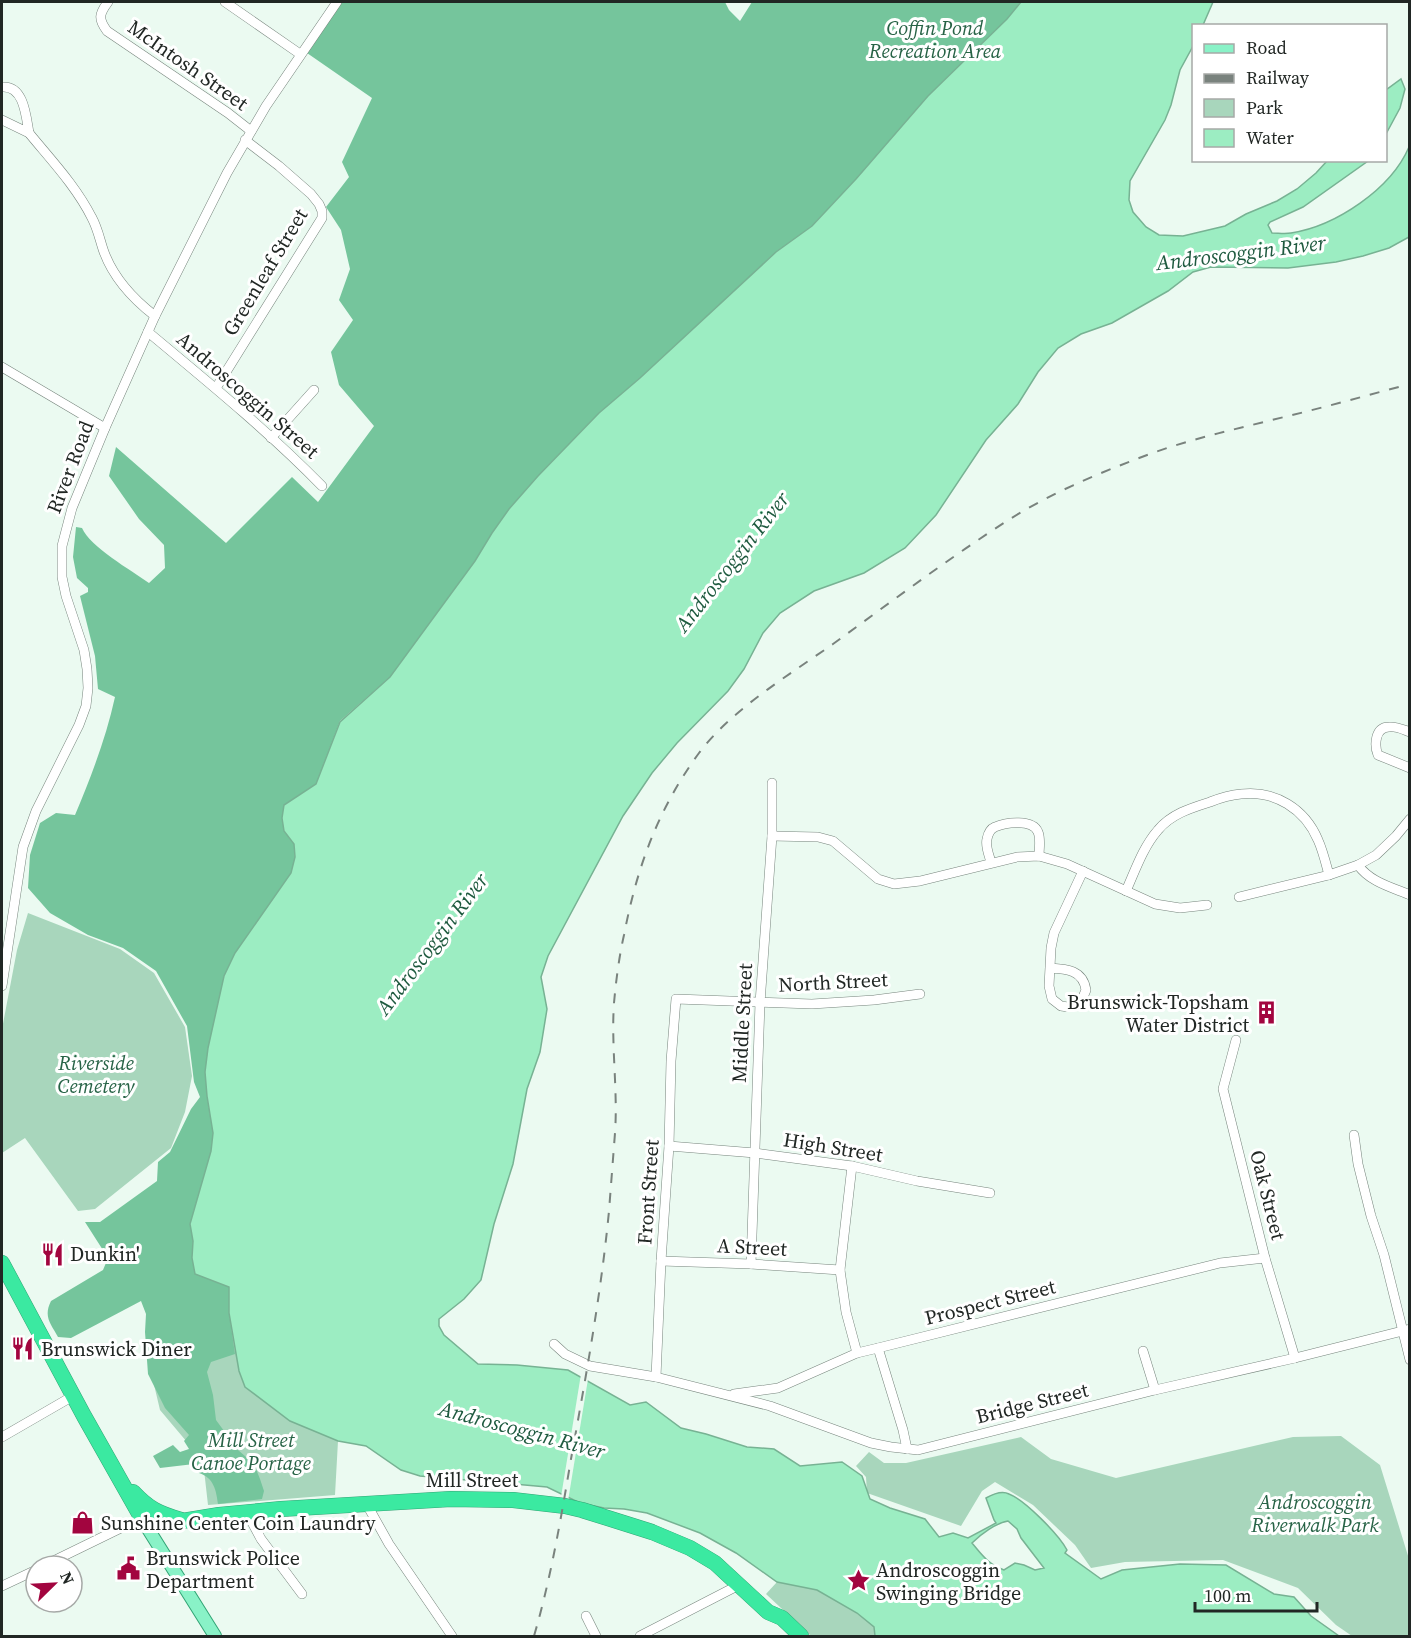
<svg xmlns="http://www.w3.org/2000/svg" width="1411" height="1638" font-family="'Source Serif 4',serif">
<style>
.green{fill:#a8d6bc}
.forest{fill:#75c59c}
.water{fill:#9cedc2;stroke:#77b293;stroke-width:1.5;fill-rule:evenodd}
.pier{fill:#ebfaf1}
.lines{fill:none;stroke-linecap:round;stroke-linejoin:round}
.minor-casing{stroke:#77857d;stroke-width:10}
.major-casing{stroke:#32a575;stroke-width:14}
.highway-casing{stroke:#32a575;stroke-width:16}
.minor{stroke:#fff;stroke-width:9}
.major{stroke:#89f2c7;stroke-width:12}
.highway{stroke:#3be9a1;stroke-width:15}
.rail{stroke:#79827d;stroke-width:2;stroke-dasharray:10 10;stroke-linecap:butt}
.labels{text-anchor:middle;stroke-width:6;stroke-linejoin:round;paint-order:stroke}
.park-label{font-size:20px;font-style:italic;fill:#276346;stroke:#fff}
.street-label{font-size:20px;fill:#212724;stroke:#fff}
.poi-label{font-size:20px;fill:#212724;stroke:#fff;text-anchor:start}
.water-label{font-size:21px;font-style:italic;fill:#1e5a3f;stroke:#fff}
</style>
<rect width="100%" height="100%" fill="#ebfaf1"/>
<!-- green -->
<g class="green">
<path d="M 28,913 L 120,949 L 154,973 L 185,1027 L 192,1076 L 185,1112 L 171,1148 L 95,1209 L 78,1211 L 25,1138 L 2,1153 L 2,1029 L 17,950 Z"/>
<path d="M 229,1286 L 229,1313 L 239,1371 L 245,1387 L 290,1421 L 338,1441 L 335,1495 L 208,1505 L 203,1461 L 160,1410 L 151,1372 Z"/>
<path d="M 1341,1436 L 1380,1465 L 1409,1559 L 1409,1636 L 1352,1636 L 1336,1625 L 1298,1588 L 1223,1560 L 1125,1562 L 1091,1568 L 1075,1545 L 1033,1505 L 995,1482 L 982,1491 L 961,1526 L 867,1493 L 866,1477 L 856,1466 L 869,1452 L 884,1463 L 906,1463 L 1021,1437 L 1051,1459 L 1116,1478 L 1293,1437 Z"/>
<path d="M 777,1582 L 817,1590 L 857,1613 L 874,1627 L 875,1636 L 811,1636 L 766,1594 Z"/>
</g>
<!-- forest -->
<path class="forest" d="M 342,2 L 725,2 L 729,10 L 740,21 L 752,2 L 1021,2 L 1007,19 L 928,96 L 856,179 L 812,226 L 776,252 L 640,378 L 599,413 L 538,476 L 509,509 L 492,533 L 475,561 L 390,677 L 340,721 L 316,784 L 284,805 L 284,831 L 294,844 L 295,857 L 291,873 L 235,953 L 224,976 L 207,1096 L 213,1133 L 211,1151 L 190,1224 L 193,1241 L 192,1258 L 229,1286 L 229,1313 L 235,1354 L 211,1362 L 207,1372 L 213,1395 L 216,1420 L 238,1450 L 254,1464 L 260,1479 L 264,1491 L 262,1499 L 218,1504 C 216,1490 214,1478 199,1473 L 194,1464 L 160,1468 L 153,1456 L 173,1445 L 180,1452 L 189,1449 L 184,1441 L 189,1435 L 165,1408 L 148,1374 L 145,1332 L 146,1314 L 141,1301 L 71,1338 L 58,1337 C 51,1324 43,1317 51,1301 L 103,1270 L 108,1258 L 85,1222 L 100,1222 L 157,1181 L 158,1162 L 170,1152 L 191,1109 L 200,1097 L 194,1082 L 187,1026 L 156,971 L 123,948 L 88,935 L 50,913 L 28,888 L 30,855 L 40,823 L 56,813 L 75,815 C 91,777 106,738 115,697 L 98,689 L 95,656 L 80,596 L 88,592 L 88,588 L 77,578 L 73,557 L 76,527 L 82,528 C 90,547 131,570 149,583 L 165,568 L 164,545 L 139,519 L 109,476 L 116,447 L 226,543 L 292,477 L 318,502 L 374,426 L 339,385 L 331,352 L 353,320 L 339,300 L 350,269 L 341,230 L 326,207 L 349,177 L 342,162 L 372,98 L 307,53 Z"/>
<!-- water -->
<g class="water">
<path d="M 1021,2 L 1213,2 L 1203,25 L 1194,26 L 1193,46 L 1180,70 L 1171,105 L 1165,120 L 1130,181 L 1129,200 L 1133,212 L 1146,227 L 1159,235 L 1183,236 L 1225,226 L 1246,214 L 1277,201 L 1297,189 L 1316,173 L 1327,161 L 1368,161 L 1303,207 L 1270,222 L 1268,225 L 1272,233 C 1278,233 1285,234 1291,233 C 1336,226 1391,189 1409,147 L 1409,237 L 1389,248 L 1363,256 L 1336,262 L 1288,268 L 1211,267 L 1193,272 L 1168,291 L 1112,323 L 1081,334 L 1058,348 L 1038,372 L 1018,404 L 986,440 L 936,515 L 905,548 L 864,573 L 814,591 L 780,613 L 763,633 L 744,669 L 728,691 L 677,743 L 652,773 L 623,816 L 548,956 L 541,977 L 547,1009 L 540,1052 L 527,1089 L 513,1164 L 494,1224 L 481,1280 L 464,1299 L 439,1319 L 439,1326 L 444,1335 L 478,1364 L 517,1365 L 568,1370 L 630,1405 L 646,1402 L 681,1428 L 706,1434 L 747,1447 L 774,1449 L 800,1466 L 842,1462 L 862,1476 L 870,1499 L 890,1508 L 925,1519 L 939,1537 L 953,1533 L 968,1538 L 996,1523 L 994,1520 L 986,1498 C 993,1494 1002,1490 1009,1494 C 1025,1500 1059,1535 1067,1550 L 1065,1553 L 1101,1579 L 1122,1570 L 1180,1564 L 1226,1565 L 1274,1594 L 1294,1597 L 1311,1616 L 1339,1636 L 875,1636 L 874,1627 L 857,1613 L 817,1590 L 777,1582 L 736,1553 L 700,1533 L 647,1513 L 624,1509 L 604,1508 L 580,1503 L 547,1487 L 420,1476 L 401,1470 L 366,1446 L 338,1441 L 290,1421 L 245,1387 L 239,1371 L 229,1313 L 229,1287 L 195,1274 L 192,1258 L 193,1241 L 190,1224 L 211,1151 L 213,1133 L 207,1096 L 205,1072 L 208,1048 L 224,976 L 235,953 L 291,873 L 295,857 L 294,844 L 284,831 L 282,818 L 284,805 L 316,784 L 340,722 L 390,677 L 475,561 L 492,533 L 509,509 L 538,476 L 599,413 L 640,378 L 776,252 L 812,226 L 856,179 L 928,96 L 1007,19 ZM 1008,1521 L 1017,1529 L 1021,1538 L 1044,1568 L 1035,1570 L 1024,1565 L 1015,1563 L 1004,1570 C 987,1563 983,1556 972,1543 C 981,1534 996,1523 1008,1521 Z"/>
<path d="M 1401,79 L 1405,89 L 1400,108 L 1386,134 L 1386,90 Z"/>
</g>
<!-- pier -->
<path class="pier" d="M 581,1374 L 588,1379 L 568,1501 L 561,1497 Z"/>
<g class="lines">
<defs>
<g id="minor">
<path d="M 108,2 C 99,14 98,19 107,31 L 228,113 L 251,131"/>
<path d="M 225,2 L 300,54"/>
<path d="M 2,87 C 24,85 26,116 29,133 L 2,120"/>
<path d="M 29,133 C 51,160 76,186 92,218 C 98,229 100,241 104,252 C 114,279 133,299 155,316"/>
<path d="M 148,332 C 208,382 268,431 322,486"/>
<path d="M 2,367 L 105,428"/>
<path d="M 216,388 L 322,218 L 322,211 L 319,204 L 311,194 L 279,166 L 245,140"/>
<path d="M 271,438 L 314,390"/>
<path d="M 1410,732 C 1404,730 1396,726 1389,727 C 1375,727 1374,745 1378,755 L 1410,768"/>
<path d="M 772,836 L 818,837 L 833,841 L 878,879 L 894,884 L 920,881 L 1017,857 L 1039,856 L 1067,864 L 1155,904 L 1180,908 L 1207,905"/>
<path d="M 991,862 C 989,855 985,846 987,839 C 988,834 990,829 995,827 C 1006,822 1033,819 1038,832 C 1041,839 1039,849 1039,856"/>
<path d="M 1358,865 C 1370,882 1391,887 1410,895"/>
<path d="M 1126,891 C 1135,871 1143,847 1158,830 C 1171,814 1191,808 1210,802 C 1220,798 1230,795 1241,794 C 1275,790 1305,809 1318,840 C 1323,851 1326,864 1329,875"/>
<path d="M 1239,897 L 1329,875 L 1358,865 L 1376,855 L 1396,836 L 1410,819"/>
<path d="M 1050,968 C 1067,969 1083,970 1086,990 L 1081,1002 L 1068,1007 L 1061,1006 L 1052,999 L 1049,986 L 1051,948 L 1054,933 L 1083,871"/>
<path d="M 2,986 L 23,847 L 36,811 L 79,725 L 86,706 L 88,688 L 87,669 L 84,650 L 66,596 L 62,577 L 62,546 L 72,508 L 105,428 L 155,316 L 227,173 L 266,106 L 337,2"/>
<path d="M 920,994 L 874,1000 L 812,1004 L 676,999 L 671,1061 L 669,1146 L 661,1261 L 656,1377 L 770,1406 L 871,1443 L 891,1447 L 918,1450 L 1155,1390 L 1295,1358 L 1410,1329"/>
<path d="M 1236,1040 L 1223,1089 L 1265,1258 L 1295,1358"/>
<path d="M 1354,1135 L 1358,1164 L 1371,1216 L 1384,1255 L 1410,1360"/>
<path d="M 669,1146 L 755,1153 L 852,1166 L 917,1181 L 990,1193"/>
<path d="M 852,1166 L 840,1270 L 846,1312 L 857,1353"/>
<path d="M 661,1261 L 751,1264 L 840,1270"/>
<path d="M 751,1264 L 760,1003 L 772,836 L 772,783"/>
<path d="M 554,1344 L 565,1354 L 590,1366 L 656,1377"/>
<path d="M 878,1348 L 903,1430 L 907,1449"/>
<path d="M 1143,1351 L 1155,1390"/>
<path d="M 734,1394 L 778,1388 L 857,1353 L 878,1348 L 1220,1263 L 1265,1258"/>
<path d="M 2,1437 L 73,1396"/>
<path d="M 366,1503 L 389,1544 L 452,1636"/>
<path d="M 247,1513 L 261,1539 L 302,1594"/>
<path d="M 43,1566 L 123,1527 L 145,1524"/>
<path d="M 2,1586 L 36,1570"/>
<path d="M 586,1616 L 596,1636"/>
<path d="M 640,1636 L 739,1585"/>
</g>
<path id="major" d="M 145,1524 L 215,1636"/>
<g id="highway">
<path d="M 2,1263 L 84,1416 L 145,1524 L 164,1524 L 219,1515 L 281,1509 L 451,1499 L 513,1500 L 565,1506 L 582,1510 L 652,1532 L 690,1548 L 715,1563 L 768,1612 L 782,1618 L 801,1636"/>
<path d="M 133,1492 C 149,1509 158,1513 181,1520"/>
</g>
</defs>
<!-- minor casing -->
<use href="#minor" class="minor-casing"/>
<!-- major casing -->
<use href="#major" class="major-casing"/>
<!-- highway casing -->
<use href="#highway" class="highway-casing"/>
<!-- minor -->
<use href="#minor" class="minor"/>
<!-- major -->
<use href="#major" class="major"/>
<!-- highway -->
<use href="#highway" class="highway"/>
<!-- rail -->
<path class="rail" d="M 534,1636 C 551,1578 561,1518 571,1459 C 586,1376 601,1294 609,1211 C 611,1185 613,1159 615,1133 C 618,1090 611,1047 614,1003 C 616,981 619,957 624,935 C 637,867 658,809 699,753 C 731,710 789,675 833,644 C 891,602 949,558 1010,519 C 1048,495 1092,476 1134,460 C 1184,440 1233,430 1284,417 C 1326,407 1368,395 1410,384"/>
</g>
<!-- icons -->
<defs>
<symbol id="building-bare" viewBox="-9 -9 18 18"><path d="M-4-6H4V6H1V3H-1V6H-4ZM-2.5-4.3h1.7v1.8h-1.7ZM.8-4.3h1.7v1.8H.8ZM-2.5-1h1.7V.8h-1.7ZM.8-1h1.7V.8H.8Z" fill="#a2053f" stroke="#fff" stroke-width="2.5" paint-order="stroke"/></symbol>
<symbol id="restaurant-bare" viewBox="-9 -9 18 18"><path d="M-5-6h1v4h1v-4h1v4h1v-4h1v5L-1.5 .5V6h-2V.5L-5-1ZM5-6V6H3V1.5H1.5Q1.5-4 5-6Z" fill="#a2053f" stroke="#fff" stroke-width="2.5" paint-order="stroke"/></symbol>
<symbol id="shop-bare" viewBox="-9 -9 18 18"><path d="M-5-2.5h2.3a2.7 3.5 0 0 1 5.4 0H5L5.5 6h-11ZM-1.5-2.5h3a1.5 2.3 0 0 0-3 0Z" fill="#a2053f" stroke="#fff" stroke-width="2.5" paint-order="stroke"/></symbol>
<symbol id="civic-bare" viewBox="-9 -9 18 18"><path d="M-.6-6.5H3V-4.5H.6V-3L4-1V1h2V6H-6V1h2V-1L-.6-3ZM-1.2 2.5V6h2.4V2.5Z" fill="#a2053f" stroke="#fff" stroke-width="2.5" paint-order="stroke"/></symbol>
<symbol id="sight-bare" viewBox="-9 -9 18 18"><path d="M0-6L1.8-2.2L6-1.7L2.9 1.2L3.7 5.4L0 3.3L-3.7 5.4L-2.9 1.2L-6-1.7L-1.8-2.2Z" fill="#a2053f" stroke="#fff" stroke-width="2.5" paint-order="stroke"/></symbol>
</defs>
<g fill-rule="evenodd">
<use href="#building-bare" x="1250" y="996" width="33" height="33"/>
<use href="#restaurant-bare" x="36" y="1238" width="33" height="33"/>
<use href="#restaurant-bare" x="6" y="1332" width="33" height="33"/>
<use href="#shop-bare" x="66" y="1506" width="33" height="33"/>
<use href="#civic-bare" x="112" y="1552" width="33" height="33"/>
<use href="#sight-bare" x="842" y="1564" width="33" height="33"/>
</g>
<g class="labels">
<!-- park labels -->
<g class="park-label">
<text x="935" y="35">Coffin Pond<tspan x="935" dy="23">Recreation Area</tspan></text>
<text x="96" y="1070">Riverside<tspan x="96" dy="23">Cemetery</tspan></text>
<text x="251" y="1447">Mill Street<tspan x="251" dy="23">Canoe Portage</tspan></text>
<text x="1315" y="1509">Androscoggin<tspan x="1315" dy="23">Riverwalk Park</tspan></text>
</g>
<!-- street labels -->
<g class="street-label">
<text transform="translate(188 65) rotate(35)" y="7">McIntosh Street</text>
<text transform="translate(265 272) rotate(-59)" y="7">Greenleaf Street</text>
<text transform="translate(248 395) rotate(41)" y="7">Androscoggin Street</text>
<text transform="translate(70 467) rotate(-69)" y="7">River Road</text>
<text transform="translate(833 982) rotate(-3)" y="7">North Street</text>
<text transform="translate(742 1023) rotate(-87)" y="7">Middle Street</text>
<text transform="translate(833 1147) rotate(9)" y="7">High Street</text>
<text transform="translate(648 1192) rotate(-86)" y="7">Front Street</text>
<text transform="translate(1268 1195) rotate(76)" y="7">Oak Street</text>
<text transform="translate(752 1247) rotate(3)" y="7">A Street</text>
<text transform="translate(990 1302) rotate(-14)" y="7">Prospect Street</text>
<text transform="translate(1032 1403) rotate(-14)" y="7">Bridge Street</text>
<text x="472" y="1487">Mill Street</text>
</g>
<!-- poi labels -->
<g class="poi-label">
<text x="1249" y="1009" text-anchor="end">Brunswick-Topsham<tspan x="1249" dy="23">Water District</tspan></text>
<text x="70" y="1261">Dunkin'</text>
<text x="41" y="1356">Brunswick Diner</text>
<text x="101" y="1530">Sunshine Center Coin Laundry</text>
<text x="146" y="1565">Brunswick Police<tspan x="146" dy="23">Department</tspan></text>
<text x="876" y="1577">Androscoggin<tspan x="876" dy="23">Swinging Bridge</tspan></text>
</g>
<!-- water labels -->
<g class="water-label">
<text transform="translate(1241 253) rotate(-7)" y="7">Androscoggin River</text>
<text transform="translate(732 562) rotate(-52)" y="7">Androscoggin River</text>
<text transform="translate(432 944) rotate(-53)" y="7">Androscoggin River</text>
<text transform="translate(522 1430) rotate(15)" y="7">Androscoggin River</text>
</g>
</g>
<!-- border -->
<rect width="1411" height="1638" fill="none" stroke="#212724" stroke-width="6"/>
<!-- legend -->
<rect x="1192" y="24" width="195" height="138" fill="#ffffff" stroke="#a6a9a7" stroke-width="1.5"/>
<rect x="1204" y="44" width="30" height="9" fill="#89f2c7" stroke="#a6a9a7" stroke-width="1.5"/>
<text x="1246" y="54" font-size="18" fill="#212724">Road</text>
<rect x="1204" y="74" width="30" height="9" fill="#79827d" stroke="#a6a9a7" stroke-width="1.5"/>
<text x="1246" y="84" font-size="18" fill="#212724">Railway</text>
<rect x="1204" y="99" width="30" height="18" fill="#a8d6bc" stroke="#a6a9a7" stroke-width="1.5"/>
<text x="1246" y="114" font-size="18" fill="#212724">Park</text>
<rect x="1204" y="129" width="30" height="18" fill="#9cedc2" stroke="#a6a9a7" stroke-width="1.5"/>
<text x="1246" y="144" font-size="18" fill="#212724">Water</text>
<!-- north arrow -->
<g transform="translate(54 1584) rotate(66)"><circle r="28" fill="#ffffff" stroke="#a6a9a7" stroke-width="1.5"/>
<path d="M0-4.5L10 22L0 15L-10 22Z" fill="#a2053f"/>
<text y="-9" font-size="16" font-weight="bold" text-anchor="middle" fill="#212724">N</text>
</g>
<!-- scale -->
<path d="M1195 1602v9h122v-9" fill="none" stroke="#212724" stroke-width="3"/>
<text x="1204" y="1602" font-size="18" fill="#212724" stroke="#ffffff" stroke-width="4.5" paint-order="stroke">100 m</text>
</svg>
